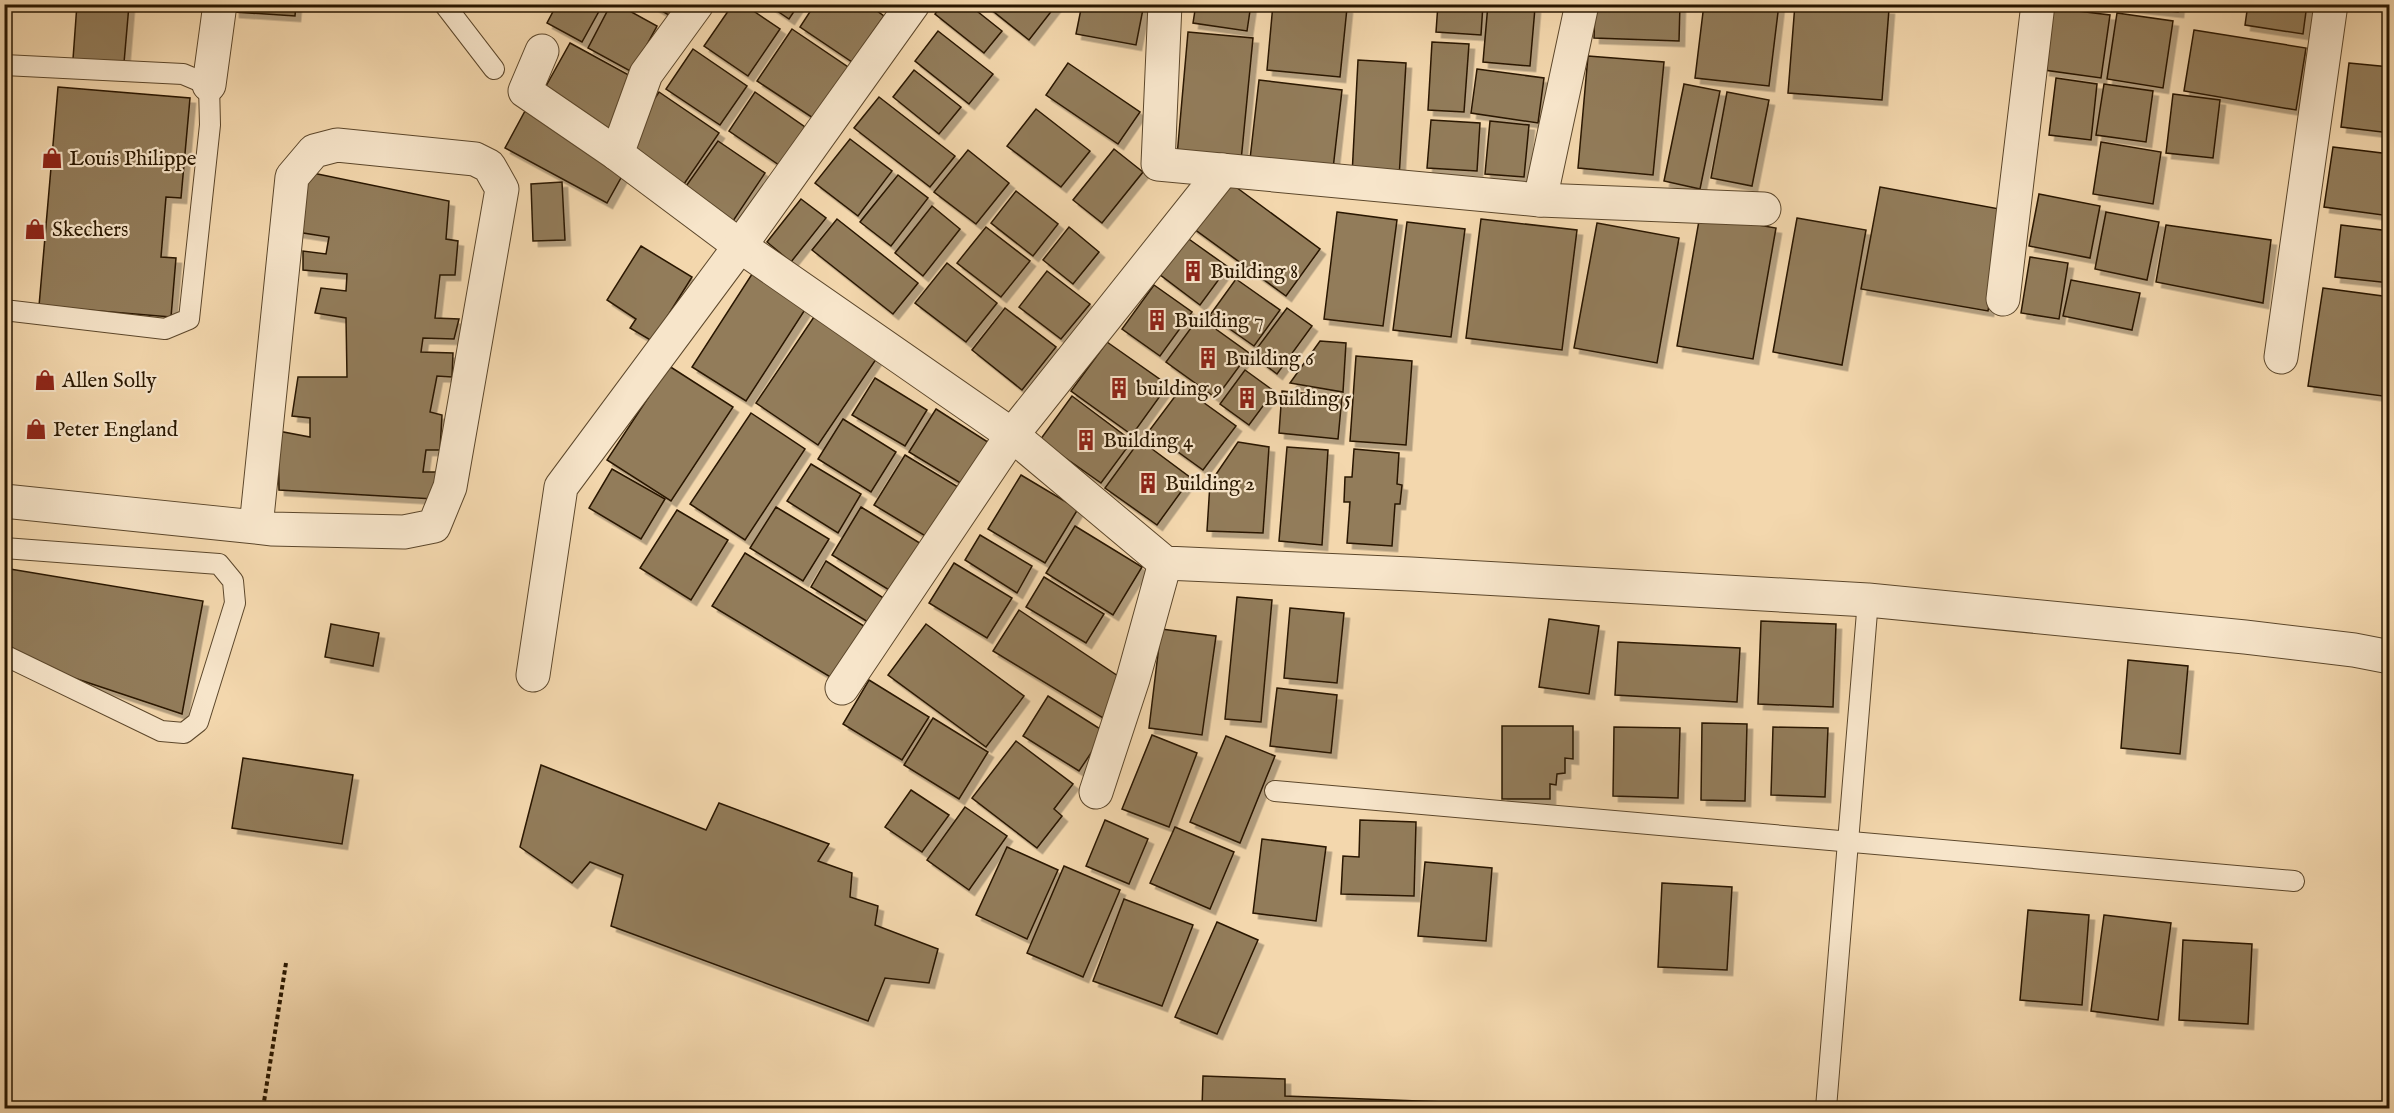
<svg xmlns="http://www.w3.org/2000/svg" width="2394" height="1113" font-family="'IM FELL English',serif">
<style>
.building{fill:#927b5a;stroke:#291700;stroke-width:1.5;filter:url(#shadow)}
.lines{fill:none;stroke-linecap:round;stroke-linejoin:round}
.service-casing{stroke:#5c472b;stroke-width:22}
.minor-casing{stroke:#5c472b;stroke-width:35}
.path{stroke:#291700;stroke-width:4;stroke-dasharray:4.5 3;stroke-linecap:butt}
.service{stroke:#f7e5ca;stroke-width:20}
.minor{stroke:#f7e5ca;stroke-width:33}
.labels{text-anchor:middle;stroke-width:4.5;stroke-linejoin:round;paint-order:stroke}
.poi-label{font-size:21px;fill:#291700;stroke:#f7e5ca;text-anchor:start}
</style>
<defs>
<filter id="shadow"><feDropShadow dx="5.5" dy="5.5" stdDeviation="0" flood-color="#0004"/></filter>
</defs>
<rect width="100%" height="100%" fill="#f3d7ad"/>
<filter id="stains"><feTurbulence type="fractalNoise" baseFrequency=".00333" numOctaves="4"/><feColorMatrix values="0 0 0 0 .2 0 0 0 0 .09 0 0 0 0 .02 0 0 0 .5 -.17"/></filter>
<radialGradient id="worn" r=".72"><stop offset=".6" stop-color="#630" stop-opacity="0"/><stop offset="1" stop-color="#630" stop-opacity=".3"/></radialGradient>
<!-- building -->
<g class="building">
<path d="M 77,4 L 129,5 L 124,63 L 73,59 Z"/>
<path d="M 234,4 L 296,4 L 295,16 L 234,12 Z"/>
<path d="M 557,4 L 603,4 L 582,42 L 547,23 Z"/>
<path d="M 611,4 L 617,4 L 657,26 L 632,72 L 588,48 Z"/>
<path d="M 650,4 L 679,4 L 672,17 Z"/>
<path d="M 733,4 L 743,4 L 780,29 L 748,76 L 704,46 Z"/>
<path d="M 767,4 L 799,4 L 789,19 Z"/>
<path d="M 815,4 L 867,4 L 884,16 L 852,62 L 800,27 Z"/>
<path d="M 942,4 L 968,4 L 1002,31 L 984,53 L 935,14 Z"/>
<path d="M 984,4 L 1057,4 L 1029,40 Z"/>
<path d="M 1082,4 L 1144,4 L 1136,45 L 1076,34 Z"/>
<path d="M 1196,4 L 1251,4 L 1247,31 L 1193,23 Z"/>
<path d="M 1273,4 L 1315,4 L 1347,8 L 1340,77 L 1267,70 Z"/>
<path d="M 1438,4 L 1483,4 L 1481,35 L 1436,32 Z"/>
<path d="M 1488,4 L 1535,8 L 1530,66 L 1483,62 Z"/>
<path d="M 1595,4 L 1680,4 L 1679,41 L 1594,38 Z"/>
<path d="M 1704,4 L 1779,4 L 1769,86 L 1695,78 Z"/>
<path d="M 1795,4 L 1889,9 L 1882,100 L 1788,93 Z"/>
<path d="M 2123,4 L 2179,4 L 2178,12 L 2123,6 Z"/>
<path d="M 2248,4 L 2307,4 L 2303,34 L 2245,25 Z"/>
<path d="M 2053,8 L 2110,15 L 2101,78 L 2044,70 Z"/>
<path d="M 2117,13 L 2173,21 L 2163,88 L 2107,79 Z"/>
<path d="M 792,29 L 851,69 L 816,120 L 757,81 Z"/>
<path d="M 2194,30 L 2306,48 L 2296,110 L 2184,91 Z"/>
<path d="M 938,31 L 993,74 L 969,104 L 915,61 Z"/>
<path d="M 1188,32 L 1253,38 L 1241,161 L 1177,156 Z"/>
<path d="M 1432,42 L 1469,44 L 1464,112 L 1428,110 Z"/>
<path d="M 570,43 L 636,79 L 607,132 L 541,95 Z"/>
<path d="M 693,49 L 747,86 L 720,125 L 666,89 Z"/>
<path d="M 1588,56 L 1664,62 L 1653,175 L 1578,168 Z"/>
<path d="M 1358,60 L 1406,63 L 1399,178 L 1352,175 Z"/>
<path d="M 1068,63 L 1140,112 L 1118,144 L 1046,95 Z"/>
<path d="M 2349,63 L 2390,67 L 2390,133 L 2341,127 Z"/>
<path d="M 1477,69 L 1544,78 L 1538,123 L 1471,113 Z"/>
<path d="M 914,70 L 961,107 L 939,134 L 893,97 Z"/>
<path d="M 2056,78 L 2097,84 L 2091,140 L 2049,135 Z"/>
<path d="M 1259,80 L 1342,90 L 1333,169 L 1250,159 Z"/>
<path d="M 1684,84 L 1720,91 L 1700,189 L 1664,181 Z"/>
<path d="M 2104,84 L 2153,91 L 2146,142 L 2096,135 Z"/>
<path d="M 58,87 L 190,98 L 181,198 L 166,197 L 161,257 L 176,258 L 171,317 L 39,306 Z"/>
<path d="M 659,92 L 719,133 L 684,184 L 624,144 Z"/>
<path d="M 755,92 L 805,127 L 779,165 L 729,131 Z"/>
<path d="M 1727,92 L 1769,100 L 1752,186 L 1711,178 Z"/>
<path d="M 2173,94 L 2220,100 L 2213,158 L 2166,153 Z"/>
<path d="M 879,97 L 955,156 L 930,187 L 854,128 Z"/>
<path d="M 1036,109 L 1090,151 L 1061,187 L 1007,146 Z"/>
<path d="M 525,111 L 627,167 L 607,203 L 505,148 Z"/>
<path d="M 1431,120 L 1480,123 L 1477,171 L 1427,168 Z"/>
<path d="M 1490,121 L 1529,125 L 1524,177 L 1485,174 Z"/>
<path d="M 850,139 L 892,171 L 858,216 L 815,183 Z"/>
<path d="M 718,141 L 765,173 L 733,221 L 684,189 Z"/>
<path d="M 2101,142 L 2161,152 L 2153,204 L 2093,194 Z"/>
<path d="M 2333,147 L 2390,154 L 2390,216 L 2324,207 Z"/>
<path d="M 1114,149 L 1143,172 L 1102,223 L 1073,200 Z"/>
<path d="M 968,150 L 1009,183 L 976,224 L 934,192 Z"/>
<path d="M 303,171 L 449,201 L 446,239 L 458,241 L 455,275 L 440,275 L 435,318 L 459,319 L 454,339 L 423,338 L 421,352 L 453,353 L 452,377 L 437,376 L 430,412 L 442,415 L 440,450 L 426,450 L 423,472 L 439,472 L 434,499 L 279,490 L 278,431 L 310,437 L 310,418 L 292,416 L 298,377 L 347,377 L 346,318 L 315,313 L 321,288 L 346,291 L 347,274 L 303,270 L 303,251 L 326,254 L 329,237 L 297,232 Z"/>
<path d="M 898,175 L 928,198 L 891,246 L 860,222 Z"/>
<path d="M 1225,179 L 1320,249 L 1286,296 L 1190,226 Z"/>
<path d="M 562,182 L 565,240 L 533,241 L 531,184 Z"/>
<path d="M 1880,187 L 2005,210 L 1988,311 L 1861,289 Z"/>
<path d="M 1016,191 L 1058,224 L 1033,256 L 991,223 Z"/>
<path d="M 2039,194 L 2100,206 L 2090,258 L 2029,246 Z"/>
<path d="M 801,199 L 826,218 L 791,262 L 767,242 Z"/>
<path d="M 932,206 L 960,229 L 923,276 L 895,253 Z"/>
<path d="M 1337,212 L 1397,220 L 1383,326 L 1324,319 Z"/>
<path d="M 2106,212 L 2159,222 L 2147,280 L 2095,269 Z"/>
<path d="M 1700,215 L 1776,228 L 1753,359 L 1677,346 Z"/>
<path d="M 1797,218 L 1866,230 L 1842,365 L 1773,352 Z"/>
<path d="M 837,219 L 918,283 L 893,314 L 812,250 Z"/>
<path d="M 1481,219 L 1577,230 L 1562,350 L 1466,338 Z"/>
<path d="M 1407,222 L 1465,229 L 1451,337 L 1393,330 Z"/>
<path d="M 1597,223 L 1679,238 L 1657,363 L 1574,348 Z"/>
<path d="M 2166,225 L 2271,240 L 2263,303 L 2156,282 Z"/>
<path d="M 2341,225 L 2390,231 L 2390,283 L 2335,277 Z"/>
<path d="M 986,227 L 1030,261 L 1001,297 L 957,263 Z"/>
<path d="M 1069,227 L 1099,252 L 1073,284 L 1043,260 Z"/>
<path d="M 1186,237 L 1228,267 L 1200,305 L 1159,274 Z"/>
<path d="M 641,246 L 692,277 L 652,341 L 630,328 L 636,319 L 607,300 Z"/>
<path d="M 2030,257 L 2068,263 L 2059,319 L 2021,313 Z"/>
<path d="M 947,263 L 997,303 L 966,342 L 915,303 Z"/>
<path d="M 754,271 L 808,305 L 746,401 L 692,367 Z"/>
<path d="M 1047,271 L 1090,304 L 1061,339 L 1019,307 Z"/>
<path d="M 1236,279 L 1280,310 L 1254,346 L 1210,315 Z"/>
<path d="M 2071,280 L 2140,293 L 2132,330 L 2063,316 Z"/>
<path d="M 1154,285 L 1192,312 L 1160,356 L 1122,329 Z"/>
<path d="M 2323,288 L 2390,297 L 2390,397 L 2308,386 Z"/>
<path d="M 820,308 L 883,349 L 818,445 L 756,403 Z"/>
<path d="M 1005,308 L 1056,347 L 1022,390 L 972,350 Z"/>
<path d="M 1287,308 L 1312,326 L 1277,374 L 1252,355 Z"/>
<path d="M 1199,317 L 1249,353 L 1216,398 L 1166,362 Z"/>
<path d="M 1320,341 L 1346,343 L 1343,392 L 1290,383 Z"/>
<path d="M 1107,342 L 1168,385 L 1132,435 L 1071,391 Z"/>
<path d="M 1356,356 L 1412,361 L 1406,445 L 1350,441 Z"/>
<path d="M 669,366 L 733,407 L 671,501 L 607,460 Z"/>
<path d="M 1245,370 L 1274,391 L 1249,425 L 1220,404 Z"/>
<path d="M 875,378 L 927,410 L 905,446 L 852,415 Z"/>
<path d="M 1182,387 L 1236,426 L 1203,470 L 1149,431 Z"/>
<path d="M 1282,391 L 1342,397 L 1338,439 L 1279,433 Z"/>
<path d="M 1072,396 L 1132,441 L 1101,483 L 1040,440 Z"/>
<path d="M 936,409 L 994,446 L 967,487 L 909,452 Z"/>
<path d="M 751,413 L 805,449 L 745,540 L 690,504 Z"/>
<path d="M 843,419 L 896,452 L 871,492 L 818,459 Z"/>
<path d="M 1140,440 L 1191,478 L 1157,525 L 1105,488 Z"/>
<path d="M 1238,442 L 1269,447 L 1263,533 L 1207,531 L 1210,483 Z"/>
<path d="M 1287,447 L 1328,450 L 1322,545 L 1279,541 Z"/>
<path d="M 1354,449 L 1399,453 L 1397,484 L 1402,485 L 1400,504 L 1395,504 L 1392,546 L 1347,543 L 1350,502 L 1344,502 L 1345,477 L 1352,477 Z"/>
<path d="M 905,455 L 963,490 L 932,540 L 874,505 Z"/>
<path d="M 811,464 L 861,494 L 838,533 L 787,501 Z"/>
<path d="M 612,469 L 665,499 L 641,539 L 589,508 Z"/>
<path d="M 1021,475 L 1078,509 L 1045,563 L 988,529 Z"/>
<path d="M 776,507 L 829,539 L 803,581 L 750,548 Z"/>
<path d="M 861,507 L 923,545 L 894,593 L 832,555 Z"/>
<path d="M 677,510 L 728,540 L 691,600 L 640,568 Z"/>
<path d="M 1075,526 L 1142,567 L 1113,615 L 1046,573 Z"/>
<path d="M 980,535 L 1032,566 L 1017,593 L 965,560 Z"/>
<path d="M 745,553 L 864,626 L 832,678 L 712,606 Z"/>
<path d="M 826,561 L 885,599 L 868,622 L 811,587 Z"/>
<path d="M 954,563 L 1012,598 L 987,638 L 929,603 Z"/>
<path d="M 4,568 L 203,601 L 182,714 L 50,670 L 4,648 Z"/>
<path d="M 1044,577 L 1104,614 L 1086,643 L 1026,607 Z"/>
<path d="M 1237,597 L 1272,600 L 1261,722 L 1225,719 Z"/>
<path d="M 1290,608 L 1344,613 L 1337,683 L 1284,678 Z"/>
<path d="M 1019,610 L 1118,676 L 1103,718 L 993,651 Z"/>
<path d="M 1549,619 L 1599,626 L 1589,694 L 1539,687 Z"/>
<path d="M 1761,621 L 1836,624 L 1833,707 L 1758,704 Z"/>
<path d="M 331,624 L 379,633 L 373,666 L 325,657 Z"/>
<path d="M 926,624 L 1024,696 L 986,747 L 888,675 Z"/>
<path d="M 1161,629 L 1216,636 L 1202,735 L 1149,728 Z"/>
<path d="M 1618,642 L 1740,648 L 1737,702 L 1615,695 Z"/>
<path d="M 2128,660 L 2188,666 L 2180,754 L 2121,748 Z"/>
<path d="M 869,680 L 929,717 L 902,760 L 843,724 Z"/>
<path d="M 1277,688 L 1337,695 L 1331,753 L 1270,746 Z"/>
<path d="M 1048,696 L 1105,732 L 1079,771 L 1023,736 Z"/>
<path d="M 933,718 L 988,752 L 959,799 L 904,765 Z"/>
<path d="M 1702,723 L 1747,724 L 1745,801 L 1701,800 Z"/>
<path d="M 1502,726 L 1573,726 L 1573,759 L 1565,758 L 1565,773 L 1557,774 L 1556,785 L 1550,784 L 1550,799 L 1502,799 Z"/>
<path d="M 1614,727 L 1680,728 L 1678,798 L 1613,796 Z"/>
<path d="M 1773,727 L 1828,728 L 1825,797 L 1771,795 Z"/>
<path d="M 1152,735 L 1197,753 L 1169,827 L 1122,809 Z"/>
<path d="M 1226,736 L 1275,756 L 1240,843 L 1190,822 Z"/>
<path d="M 1016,741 L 1073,784 L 1054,809 L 1062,816 L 1037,848 L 972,798 Z"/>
<path d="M 243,758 L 353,775 L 342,844 L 232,828 Z"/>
<path d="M 541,765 L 706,830 L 719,803 L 829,844 L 818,861 L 852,873 L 850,897 L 878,906 L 875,925 L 938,949 L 929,983 L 885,978 L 868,1021 L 611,926 L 623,875 L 590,862 L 572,883 L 520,847 Z"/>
<path d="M 911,790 L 949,815 L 922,852 L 885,827 Z"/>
<path d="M 965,807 L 1007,836 L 969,890 L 927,860 Z"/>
<path d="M 1105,820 L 1148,839 L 1129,884 L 1086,866 Z"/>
<path d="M 1360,820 L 1416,822 L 1414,896 L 1341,894 L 1343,856 L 1359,857 Z"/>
<path d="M 1175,827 L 1234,852 L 1210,909 L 1150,883 Z"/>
<path d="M 1262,839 L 1326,847 L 1316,921 L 1253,913 Z"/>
<path d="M 1007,847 L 1058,870 L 1027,939 L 976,915 Z"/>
<path d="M 1425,862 L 1492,868 L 1486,941 L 1418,936 Z"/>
<path d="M 1064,866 L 1120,890 L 1083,977 L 1027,953 Z"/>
<path d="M 1662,883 L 1732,887 L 1727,970 L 1658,967 Z"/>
<path d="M 1124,899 L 1193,925 L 1162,1006 L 1093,981 Z"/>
<path d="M 2028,910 L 2089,915 L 2082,1005 L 2020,1000 Z"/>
<path d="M 2104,915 L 2171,923 L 2158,1020 L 2091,1011 Z"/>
<path d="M 1217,922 L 1258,940 L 1217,1034 L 1175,1017 Z"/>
<path d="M 2183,940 L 2252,944 L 2248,1024 L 2179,1020 Z"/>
<path d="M 1203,1076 L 1285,1079 L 1285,1096 L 1525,1105 L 1525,1108 L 1202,1108 Z"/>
</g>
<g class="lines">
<defs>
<g id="service">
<path d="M 444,4 L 494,69"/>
<path d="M 4,65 L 183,74 L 209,85 L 210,125 L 189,319 L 165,329 L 4,310"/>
<path d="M 4,548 L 219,564 L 233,581 L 235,603 L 198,722 L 184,733 L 161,731 L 4,655"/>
<path d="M 1275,791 L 2294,881"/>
<path d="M 1826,1108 L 1868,600"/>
</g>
<g id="minor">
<path d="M 697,4 L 646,74 L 617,154 L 740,246 L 1012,435 L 1165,563 L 1411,574 L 1868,600 L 2245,637 L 2354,650 L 2390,657"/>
<path d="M 1165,4 L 1158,164 L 1540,200 L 1764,209"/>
<path d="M 542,51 L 525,91 L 617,154"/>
<path d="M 209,85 L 220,4"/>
<path d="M 1540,200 L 1582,4"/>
<path d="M 2003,299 L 2038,4"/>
<path d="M 2281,357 L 2331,4"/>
<path d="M 4,501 L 256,527 L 271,529 L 404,532 L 434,526 L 450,487 L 502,189 L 489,166 L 475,159 L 337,145 L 314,151 L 292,177 L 256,527"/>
<path d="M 533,675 L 561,487 L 740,246 L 913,4"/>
<path d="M 842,688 L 1012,435 L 1223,170"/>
<path d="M 1096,792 L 1133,679 L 1165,563"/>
</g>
</defs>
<!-- service casing -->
<use href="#service" class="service-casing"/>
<!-- minor casing -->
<use href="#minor" class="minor-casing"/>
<!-- path -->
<path class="path" d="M 263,1108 L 286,963"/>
<!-- service -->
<use href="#service" class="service"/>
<!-- minor -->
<use href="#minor" class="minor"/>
</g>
<!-- icons -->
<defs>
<symbol id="shop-bare" viewBox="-9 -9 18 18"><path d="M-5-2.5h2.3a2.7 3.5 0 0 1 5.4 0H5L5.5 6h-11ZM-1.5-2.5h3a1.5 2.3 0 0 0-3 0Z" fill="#8f2418" stroke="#f7e5ca" stroke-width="2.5" paint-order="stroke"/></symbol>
<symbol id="building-bare" viewBox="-9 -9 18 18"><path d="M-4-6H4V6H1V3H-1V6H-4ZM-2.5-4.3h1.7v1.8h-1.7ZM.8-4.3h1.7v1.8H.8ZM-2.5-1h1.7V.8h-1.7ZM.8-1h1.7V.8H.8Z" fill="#8f2418" stroke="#f7e5ca" stroke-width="2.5" paint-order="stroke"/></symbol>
</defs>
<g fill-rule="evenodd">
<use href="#shop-bare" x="37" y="143" width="30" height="30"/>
<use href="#shop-bare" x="20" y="214" width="30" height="30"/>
<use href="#building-bare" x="1178" y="256" width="30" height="30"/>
<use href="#building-bare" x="1142" y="305" width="30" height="30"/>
<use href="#building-bare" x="1193" y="343" width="30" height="30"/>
<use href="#shop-bare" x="30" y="365" width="30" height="30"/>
<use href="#building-bare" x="1104" y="373" width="30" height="30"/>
<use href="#building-bare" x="1232" y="383" width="30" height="30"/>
<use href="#shop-bare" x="21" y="414" width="30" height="30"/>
<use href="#building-bare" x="1071" y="425" width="30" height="30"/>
<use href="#building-bare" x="1133" y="468" width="30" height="30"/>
</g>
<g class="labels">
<!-- poi labels -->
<g class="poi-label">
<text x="69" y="165">Louis Philippe</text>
<text x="52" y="236">Skechers</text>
<text x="1210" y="278">Building 8</text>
<text x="1174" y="327">Building 7</text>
<text x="1225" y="365">Building 6</text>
<text x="62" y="387">Allen Solly</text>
<text x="1136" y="395">building 9</text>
<text x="1264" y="405">Building 5</text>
<text x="53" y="436">Peter England</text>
<text x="1103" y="447">Building 4</text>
<text x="1165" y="490">Building 2</text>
</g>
</g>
<!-- margin -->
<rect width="2394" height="1113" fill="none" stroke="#f3d7ad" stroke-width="24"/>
<rect x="6" y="6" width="2382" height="1101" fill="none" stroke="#291700" stroke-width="3"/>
<rect x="12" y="12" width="2370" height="1089" fill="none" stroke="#291700" stroke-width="1.5"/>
<rect width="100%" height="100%" filter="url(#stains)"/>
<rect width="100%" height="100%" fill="url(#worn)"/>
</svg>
